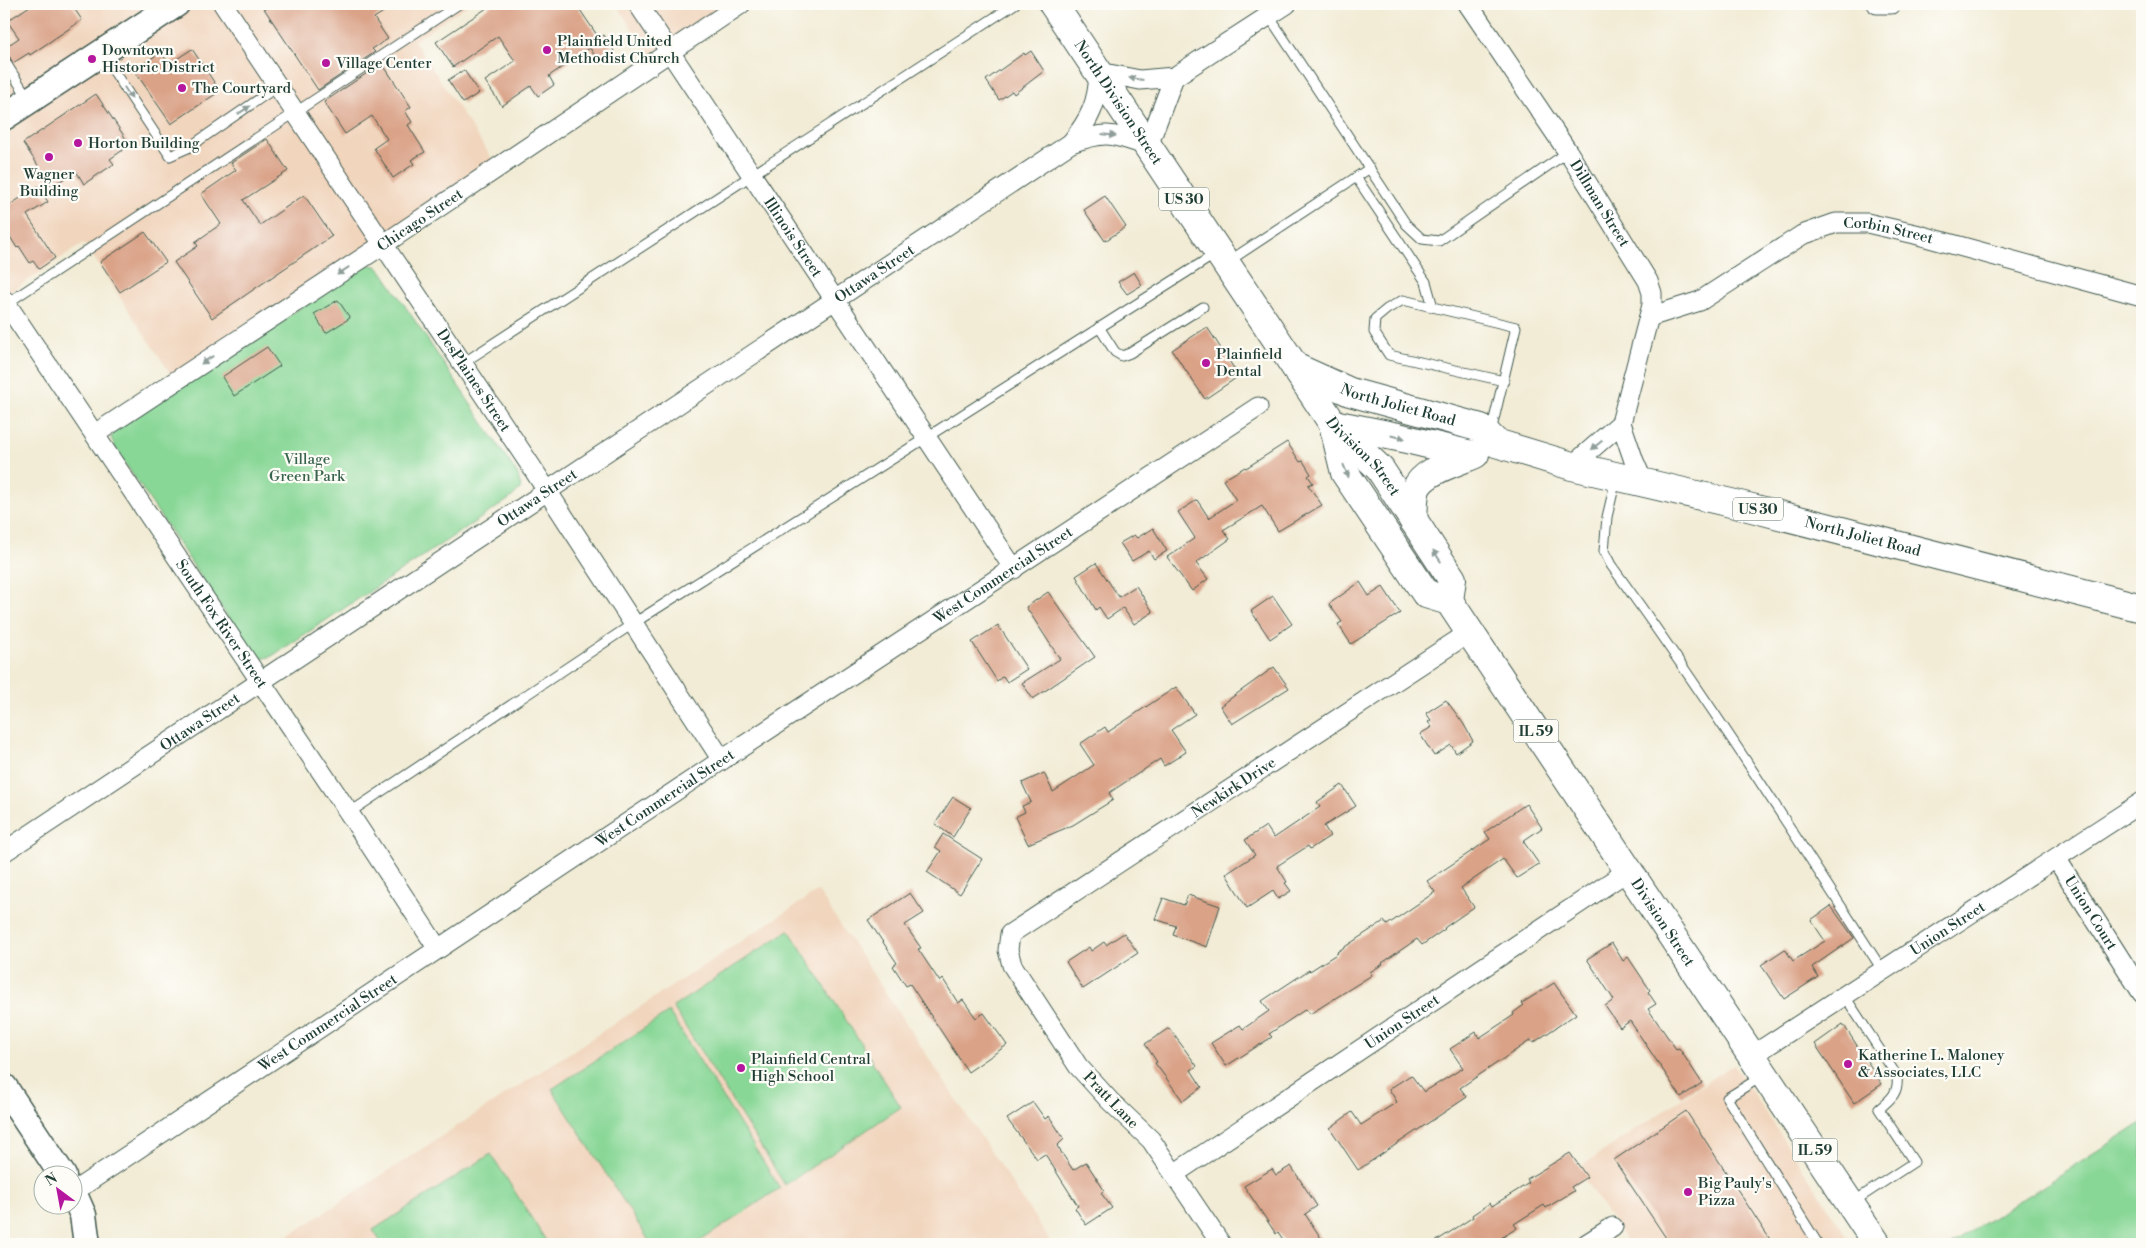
<svg xmlns="http://www.w3.org/2000/svg" width="2146" height="1248" font-family="'Libre Bodoni',serif">
<style>
.built{fill:#f1d5bd}
.green{fill:#88d796;stroke:#548a65}
.building{fill:#daa388}
.lines{fill:none;stroke-linecap:round;stroke-linejoin:round}
.lane-casing{stroke:#3f574c;stroke-width:11}
.street-casing{stroke:#3f574c;stroke-width:21}
.secondary-casing{stroke:#3f574c;stroke-width:29}
.primary-casing{stroke:#3f574c;stroke-width:30}
.lane{stroke:#fff;stroke-width:9}
.street{stroke:#fff;stroke-width:19}
.secondary{stroke:#fff;stroke-width:26}
.primary{stroke:#fff;stroke-width:28}
.oneway{fill:#8f9e9a}
.poi-dot{fill:#b5179e;stroke:#fdfcf7;stroke-width:2}
.labels{text-anchor:middle;stroke-width:4.5;stroke-linejoin:round;paint-order:stroke}
.shield{fill:#fdfcf7;stroke:#62766e;stroke-width:1}
.shield-label{font-size:14px;font-weight:bold;fill:#1f3d34}
.poi-label{font-size:15px;fill:#1f3d34;stroke:#fdfcf7;text-anchor:start}
.street-label{font-size:15px;fill:#1f3d34;stroke:#fdfcf7}
.park-label{font-size:15px;fill:#39644c;stroke:#fdfcf7}
</style>
<rect width="100%" height="100%" fill="#fdfcf7"/>
<filter id="ink" filterUnits="userSpaceOnUse"><feTurbulence type="fractalNoise" baseFrequency=".02" numOctaves="2"/><feDisplacementMap in="SourceGraphic" scale="10" xChannelSelector="R" yChannelSelector="G"/><feConvolveMatrix kernelMatrix="1 2 1 2 8 2 1 2 1" color-interpolation-filters="sRGB"/></filter>
<filter id="wash" filterUnits="userSpaceOnUse"><feTurbulence type="fractalNoise" baseFrequency=".0096" numOctaves="4" result="noise"/><feDisplacementMap in="SourceGraphic" scale="20" xChannelSelector="R" yChannelSelector="G"/><feGaussianBlur stdDeviation="1.12" result="paint"/><feColorMatrix in="noise" values="0 0 0 0 0 0 0 0 0 0 0 0 0 0 0 0 0 1.4 0 .05"/><feComposite in="paint" operator="in"/></filter>
<g filter="url(#wash)">
<rect width="100%" height="100%" fill="#f2ecd6"/>
<!-- built -->
<g class="built">
<path d="M 4,4 L 165,4 L 4,110 Z"/>
<path d="M 185,4 L 469,4 L 414,41 L 495,163 L 172,376 L 84,243 L 4,296 L 4,123 Z"/>
<path d="M 616,4 L 735,4 L 652,59 Z"/>
<path d="M 818,891 L 1052,1244 L 276,1244 Z"/>
<path d="M 1734,1064 L 1852,1244 L 1629,1244 L 1577,1169 Z"/>
</g>
<!-- green -->
<g class="green">
<path d="M 370,265 L 376,266 L 381,270 L 518,475 L 521,488 L 511,498 L 272,656 C 264,659 259,660 253,655 L 115,448 L 111,437 L 114,431 L 364,266 Z"/>
<path d="M 789,930 L 901,1107 L 785,1185 L 673,1007 Z"/>
<path d="M 669,1012 L 780,1188 L 696,1244 L 651,1244 L 552,1089 Z"/>
<path d="M 2142,1123 L 2142,1244 L 1951,1244 Z"/>
<path d="M 491,1154 L 548,1244 L 382,1244 L 373,1230 Z"/>
</g>
<g id="blocks">
<!-- building -->
<g class="building">
<path d="M 33,4 L 71,4 L 82,20 L 30,55 L 29,53 L 13,63 L 9,56 L 4,54 L 4,48 L 19,38 L 7,21 Z"/>
<path d="M 261,4 L 396,4 L 374,18 L 388,39 L 372,49 L 375,52 L 318,90 Z"/>
<path d="M 493,4 L 576,4 L 599,38 L 604,35 L 614,51 L 598,61 L 590,48 L 549,76 L 554,85 L 538,96 L 531,86 L 502,106 L 485,81 L 515,61 L 498,36 L 453,67 L 436,42 Z"/>
<path d="M 192,49 L 220,91 L 171,124 L 134,70 L 161,52 L 169,64 Z"/>
<path d="M 1031,51 L 1044,71 L 1014,94 L 1012,91 L 999,100 L 986,80 L 1024,53 L 1025,55 Z"/>
<path d="M 382,63 L 411,107 L 405,111 L 412,122 L 408,125 L 425,152 L 411,160 L 414,164 L 393,178 L 374,148 L 387,139 L 372,116 L 345,134 L 324,102 Z"/>
<path d="M 464,70 L 479,93 L 463,103 L 448,80 Z"/>
<path d="M 96,94 L 130,145 L 110,159 L 114,164 L 84,184 L 76,171 L 52,186 L 23,143 Z"/>
<path d="M 267,139 L 288,171 L 243,200 L 260,225 L 304,195 L 332,236 L 212,318 L 174,262 L 198,246 L 195,242 L 221,224 L 201,194 L 236,170 L 231,163 Z"/>
<path d="M 38,186 L 48,202 L 27,215 L 55,258 L 39,269 L 33,261 L 30,263 L 19,246 L 17,248 L 4,227 L 4,209 Z"/>
<path d="M 1105,196 L 1126,227 L 1105,241 L 1084,210 Z"/>
<path d="M 145,232 L 166,262 L 120,292 L 100,262 Z"/>
<path d="M 1134,272 L 1142,285 L 1127,294 L 1118,282 Z"/>
<path d="M 338,300 L 350,318 L 326,333 L 314,314 Z"/>
<path d="M 1207,327 L 1239,376 L 1205,399 L 1172,350 Z"/>
<path d="M 267,347 L 280,366 L 234,396 L 222,377 Z"/>
<path d="M 1287,442 L 1300,462 L 1303,461 L 1311,474 L 1308,476 L 1313,483 L 1308,485 L 1322,505 L 1278,531 L 1262,506 L 1223,530 L 1230,539 L 1196,563 L 1208,579 L 1192,591 L 1167,557 L 1195,538 L 1178,512 L 1197,500 L 1209,518 L 1236,500 L 1223,480 L 1245,467 L 1246,468 Z"/>
<path d="M 1153,528 L 1167,551 L 1154,559 L 1149,551 L 1132,561 L 1120,543 L 1134,535 L 1137,538 Z"/>
<path d="M 1096,563 L 1119,597 L 1136,586 L 1153,612 L 1134,624 L 1123,608 L 1107,619 L 1099,607 L 1096,610 L 1076,576 Z"/>
<path d="M 1360,582 L 1369,596 L 1383,587 L 1400,613 L 1351,644 L 1338,624 L 1342,622 L 1329,604 Z"/>
<path d="M 1048,592 L 1095,657 L 1033,699 L 1022,683 L 1060,659 L 1026,607 Z"/>
<path d="M 1273,596 L 1292,624 L 1270,639 L 1251,611 Z"/>
<path d="M 998,625 L 1027,669 L 1007,682 L 1003,676 L 997,681 L 972,642 Z"/>
<path d="M 1274,667 L 1289,688 L 1232,724 L 1220,706 Z"/>
<path d="M 1176,687 L 1195,714 L 1171,730 L 1186,752 L 1164,766 L 1160,759 L 1109,793 L 1113,800 L 1073,825 L 1028,844 L 1015,817 L 1025,812 L 1022,806 L 1031,802 L 1022,783 L 1044,773 L 1053,792 L 1094,765 L 1080,744 L 1105,727 L 1108,732 Z"/>
<path d="M 1446,700 L 1463,723 L 1473,741 L 1456,753 L 1451,745 L 1434,756 L 1420,734 L 1432,727 L 1428,722 L 1431,720 L 1426,713 Z"/>
<path d="M 1342,785 L 1356,806 L 1324,826 L 1330,836 L 1310,849 L 1308,846 L 1277,866 L 1287,882 L 1285,883 L 1291,891 L 1278,899 L 1273,891 L 1247,908 L 1226,874 L 1255,855 L 1245,840 L 1266,826 L 1274,838 L 1320,807 L 1317,802 Z"/>
<path d="M 953,797 L 971,808 L 953,837 L 935,824 Z"/>
<path d="M 1526,804 L 1542,828 L 1523,841 L 1539,864 L 1517,878 L 1503,859 L 1461,888 L 1474,907 L 1444,928 L 1445,929 L 1422,945 L 1417,939 L 1382,963 L 1383,964 L 1370,972 L 1372,975 L 1310,1014 L 1306,1009 L 1269,1034 L 1272,1037 L 1226,1066 L 1211,1043 L 1240,1025 L 1243,1029 L 1269,1011 L 1262,1001 L 1309,970 L 1310,971 L 1338,953 L 1337,952 L 1384,921 L 1387,925 L 1435,892 L 1427,881 L 1490,839 L 1485,832 Z"/>
<path d="M 943,834 L 982,859 L 960,894 L 927,872 L 941,851 L 935,847 Z"/>
<path d="M 910,893 L 924,913 L 905,925 L 921,948 L 918,949 L 940,982 L 943,979 L 958,1003 L 963,1000 L 976,1018 L 984,1013 L 1007,1045 L 968,1072 L 910,984 L 906,986 L 893,966 L 897,963 L 868,920 Z"/>
<path d="M 1188,895 L 1220,906 L 1207,947 L 1173,935 L 1176,926 L 1155,919 L 1163,898 L 1184,905 Z"/>
<path d="M 1831,906 L 1854,938 L 1812,967 L 1818,977 L 1784,999 L 1761,965 L 1785,949 L 1793,961 L 1825,941 L 1811,920 Z"/>
<path d="M 1124,933 L 1138,953 L 1083,989 L 1066,962 L 1089,947 L 1091,951 L 1104,942 L 1106,945 Z"/>
<path d="M 1612,943 L 1623,961 L 1628,957 L 1650,990 L 1648,992 L 1656,1004 L 1648,1009 L 1676,1049 L 1679,1048 L 1702,1083 L 1681,1097 L 1630,1021 L 1620,1028 L 1605,1006 L 1614,1000 L 1587,959 Z"/>
<path d="M 1554,983 L 1576,1014 L 1533,1043 L 1531,1040 L 1460,1088 L 1467,1097 L 1358,1170 L 1330,1128 L 1352,1112 L 1361,1125 L 1397,1102 L 1389,1089 L 1411,1075 L 1424,1092 L 1463,1068 L 1450,1049 L 1476,1032 L 1479,1038 L 1514,1015 L 1513,1013 L 1524,1005 L 1522,1003 Z"/>
<path d="M 1843,1024 L 1882,1084 L 1854,1103 L 1815,1044 Z"/>
<path d="M 1169,1028 L 1197,1066 L 1191,1070 L 1202,1087 L 1183,1101 L 1155,1063 L 1157,1062 L 1145,1044 Z"/>
<path d="M 1033,1102 L 1045,1119 L 1049,1116 L 1064,1139 L 1057,1146 L 1073,1170 L 1086,1162 L 1104,1190 L 1101,1193 L 1112,1208 L 1086,1225 L 1075,1208 L 1078,1206 L 1045,1154 L 1037,1159 L 1007,1119 Z"/>
<path d="M 1686,1111 L 1773,1244 L 1670,1244 L 1614,1160 Z"/>
<path d="M 1570,1153 L 1587,1177 L 1571,1187 L 1574,1191 L 1546,1208 L 1544,1205 L 1514,1224 L 1517,1228 L 1492,1244 L 1432,1244 L 1473,1217 L 1472,1215 L 1490,1203 L 1492,1206 L 1529,1183 L 1527,1179 Z"/>
<path d="M 1291,1166 L 1317,1206 L 1305,1214 L 1325,1244 L 1286,1244 L 1278,1232 L 1276,1234 L 1244,1186 L 1272,1169 L 1276,1175 Z"/>
</g>
</g>
</g>
<g filter="url(#ink)">
<use href="#blocks" fill-opacity="0" stroke="#3f574c" stroke-width="1"/>
<g class="lines">
<defs>
<g id="lane">
<path d="M 1261,4 L 1406,224 L 1422,239 L 1439,241 L 1568,152"/>
<path d="M 103,55 L 170,156 L 188,148 L 278,86"/>
<path d="M 4,60 L 28,98"/>
<path d="M 1356,177 L 1426,282 L 1433,307"/>
<path d="M 1229,261 L 1370,168"/>
<path d="M 6,304 L 459,4"/>
<path d="M 1099,327 L 1115,352 L 1122,356 L 1130,353 L 1203,307"/>
<path d="M 463,363 L 1015,4"/>
<path d="M 1491,432 L 1516,327 L 1403,300 L 1387,309 L 1375,319 L 1374,332 L 1389,355 L 1504,381"/>
<path d="M 1616,479 L 1607,517 L 1604,551 L 1611,565 C 1707,697 1794,834 1883,971"/>
<path d="M 349,813 L 634,623 L 1217,253"/>
<path d="M 1844,995 L 1897,1076 C 1899,1093 1891,1099 1879,1109 L 1914,1162 L 1853,1202"/>
<path d="M 1761,1077 L 1727,1098 L 1818,1244"/>
</g>
<g id="street">
<path id="s1" d="M 223,4 L 531,466 L 722,760"/>
<path id="s2" d="M 638,4 L 1014,569"/>
<path id="s3" d="M 1468,4 L 1568,152 L 1648,281 L 1652,293 L 1652,305 L 1621,423 L 1572,466"/>
<path d="M 1877,4 L 1891,4"/>
<path d="M 1071,143 C 1090,119 1098,103 1099,72 L 1140,80 L 1174,77 L 1287,4"/>
<path id="s4" d="M 4,300 L 349,813 L 438,949"/>
<path id="s5" d="M 1649,317 L 1700,301 L 1802,235 L 1836,223 L 1867,223 L 1915,234 L 2142,296"/>
<path d="M 1621,423 L 1634,461 L 1643,482"/>
<path id="s6" d="M 95,434 L 384,244 L 741,4"/>
<path id="s7" d="M 4,852 L 1071,143 C 1108,130 1112,134 1148,146 L 1174,77"/>
<path id="s8" d="M 2056,858 L 2142,993"/>
<path id="s9" d="M 1753,1055 L 2142,802"/>
<path id="s10" d="M 1174,1174 L 1629,870"/>
<path id="s11" d="M 73,1192 L 722,760 L 1258,407"/>
<path id="s12" d="M 1221,1244 L 1151,1140 L 1110,1101 L 1078,1066 L 1012,965 L 1008,950 L 1010,934 L 1470,632"/>
<path d="M 1586,1244 L 1613,1227"/>
</g>
<g id="secondary">
<path d="M 4,117 L 176,4"/>
<path d="M 4,1087 L 63,1176"/>
<path d="M 72,1190 L 83,1215 L 87,1244"/>
</g>
<g id="primary">
<path id="s13" d="M 1053,4 L 1333,424 L 1380,469 L 1452,579 L 1449,601"/>
<path id="s14" d="M 1297,368 L 1350,392 L 1481,428 L 1496,443 L 1572,466 L 1748,507 L 2142,608"/>
<path id="s15" d="M 1333,424 L 1345,473 L 1426,594 L 1449,601 L 1877,1244"/>
<path d="M 1333,424 L 1398,437 L 1472,455"/>
<path d="M 1413,520 C 1414,511 1413,499 1416,489 C 1423,470 1458,462 1475,454"/>
</g>
</defs>
<!-- lane casing -->
<use href="#lane" class="lane-casing"/>
<!-- street casing -->
<use href="#street" class="street-casing"/>
<!-- secondary casing -->
<use href="#secondary" class="secondary-casing"/>
<!-- primary casing -->
<use href="#primary" class="primary-casing"/>
<!-- lane -->
<use href="#lane" class="lane"/>
<!-- street -->
<use href="#street" class="street"/>
<!-- secondary -->
<use href="#secondary" class="secondary"/>
<!-- primary -->
<use href="#primary" class="primary"/>
</g>
<!-- one-way arrows -->
<defs><path id="oneway-solid" d="M-6-.8H1V-3.2L6.5 0L1 3.2V.8H-6Z" transform="scale(1.25)"/></defs>
<g class="oneway">
<use href="#oneway-solid" transform="translate(1136 79) rotate(-172)"/>
<use href="#oneway-solid" transform="translate(128 93) rotate(57)"/>
<use href="#oneway-solid" transform="translate(244 110) rotate(-34)"/>
<use href="#oneway-solid" transform="translate(1109 135) rotate(7)"/>
<use href="#oneway-solid" transform="translate(343 271) rotate(147)"/>
<use href="#oneway-solid" transform="translate(207 360) rotate(147)"/>
<use href="#oneway-solid" transform="translate(1398 437) rotate(12)"/>
<use href="#oneway-solid" transform="translate(1597 445) rotate(140)"/>
<use href="#oneway-solid" transform="translate(1346 471) rotate(68)"/>
<use href="#oneway-solid" transform="translate(1437 556) rotate(-124)"/>
</g>
</g>
<!-- markers -->
<g class="poi-dot">
<circle cx="547" cy="50" r="5"/>
<circle cx="92" cy="59" r="5"/>
<circle cx="326" cy="63" r="5"/>
<circle cx="182" cy="88" r="5"/>
<circle cx="78" cy="143" r="5"/>
<circle cx="49" cy="157" r="5"/>
<circle cx="1206" cy="363" r="5"/>
<circle cx="1848" cy="1064" r="5"/>
<circle cx="741" cy="1068" r="5"/>
<circle cx="1688" cy="1192" r="5"/>
</g>
<g class="labels">
<!-- shield labels -->
<g class="shield">
<rect x="1159" y="187.5" width="50" height="23" rx="4"/>
<rect x="1733" y="497.5" width="50" height="23" rx="4"/>
<rect x="1513.5" y="719.5" width="45" height="23" rx="4"/>
<rect x="1792.5" y="1138.5" width="45" height="23" rx="4"/>
</g>
<g class="shield-label">
<text x="1184" y="204">US 30</text>
<text x="1758" y="514">US 30</text>
<text x="1536" y="736">IL 59</text>
<text x="1815" y="1155">IL 59</text>
</g>
<!-- poi labels -->
<g class="poi-label">
<text x="557" y="46">Plainfield United<tspan x="557" dy="17">Methodist Church</tspan></text>
<text x="102" y="55">Downtown<tspan x="102" dy="17">Historic District</tspan></text>
<text x="336" y="68">Village Center</text>
<text x="192" y="93">The Courtyard</text>
<text x="88" y="148">Horton Building</text>
<text x="49" y="179" text-anchor="middle">Wagner<tspan x="49" dy="17">Building</tspan></text>
<text x="1216" y="359">Plainfield<tspan x="1216" dy="17">Dental</tspan></text>
<text x="1858" y="1060">Katherine L. Maloney<tspan x="1858" dy="17">&amp; Associates, LLC</tspan></text>
<text x="751" y="1064">Plainfield Central<tspan x="751" dy="17">High School</tspan></text>
<text x="1698" y="1188">Big Pauly's<tspan x="1698" dy="17">Pizza</tspan></text>
</g>
<!-- street labels -->
<g class="street-label">
<text dy="5" stroke="none"><textPath href="#s13" startOffset="118">North Division Street</textPath></text>
<text dy="5" stroke="none"><textPath href="#s3" startOffset="239">Dillman Street</textPath></text>
<text dy="5" stroke="none"><textPath href="#s6" startOffset="389">Chicago Street</textPath></text>
<text dy="5" stroke="none"><textPath href="#s5" startOffset="264">Corbin Street</textPath></text>
<text dy="5" stroke="none"><textPath href="#s2" startOffset="280">Illinois Street</textPath></text>
<text dy="5" stroke="none"><textPath href="#s7" startOffset="1045">Ottawa Street</textPath></text>
<text dy="5" stroke="none"><textPath href="#s1" startOffset="452">DesPlaines Street</textPath></text>
<text dy="5" stroke="none"><textPath href="#s14" startOffset="108">North Joliet Road</textPath></text>
<text dy="5" stroke="none"><textPath href="#s13" startOffset="549">Division Street</textPath></text>
<text dy="5" stroke="none"><textPath href="#s7" startOffset="640">Ottawa Street</textPath></text>
<text dy="5" stroke="none"><textPath href="#s14" startOffset="594">North Joliet Road</textPath></text>
<text dy="5" stroke="none"><textPath href="#s11" startOffset="1116">West Commercial Street</textPath></text>
<text dy="5" stroke="none"><textPath href="#s4" startOffset="390">South Fox River Street</textPath></text>
<text dy="5" stroke="none"><textPath href="#s7" startOffset="235">Ottawa Street</textPath></text>
<text dy="5" stroke="none"><textPath href="#s12" startOffset="649">Newkirk Drive</textPath></text>
<text dy="5" stroke="none"><textPath href="#s11" startOffset="711">West Commercial Street</textPath></text>
<text dy="5" stroke="none"><textPath href="#s8" startOffset="65">Union Court</textPath></text>
<text dy="5" stroke="none"><textPath href="#s15" startOffset="606">Division Street</textPath></text>
<text dy="5" stroke="none"><textPath href="#s9" startOffset="232">Union Street</textPath></text>
<text dy="5" stroke="none"><textPath href="#s11" startOffset="306">West Commercial Street</textPath></text>
<text dy="5" stroke="none"><textPath href="#s10" startOffset="274">Union Street</textPath></text>
<text transform="translate(1111 1100) rotate(46)" y="5">Pratt Lane</text>
</g>
<!-- park labels -->
<g class="park-label">
<text x="307" y="464">Village<tspan x="307" dy="17">Green Park</tspan></text>
</g>
</g>
<!-- margin -->
<rect width="2146" height="1248" fill="none" stroke="#fdfcf7" stroke-width="20"/>
<!-- north arrow -->
<g transform="translate(58 1190) rotate(328)"><circle r="24" fill="#fdfcf7" stroke="#a4b0a9"/>
<path d="M0-4L9 19L0 12L-9 19Z" fill="#b5179e"/>
<text y="-8" font-size="14" font-weight="bold" text-anchor="middle" fill="#1f3d34">N</text>
</g>
</svg>
